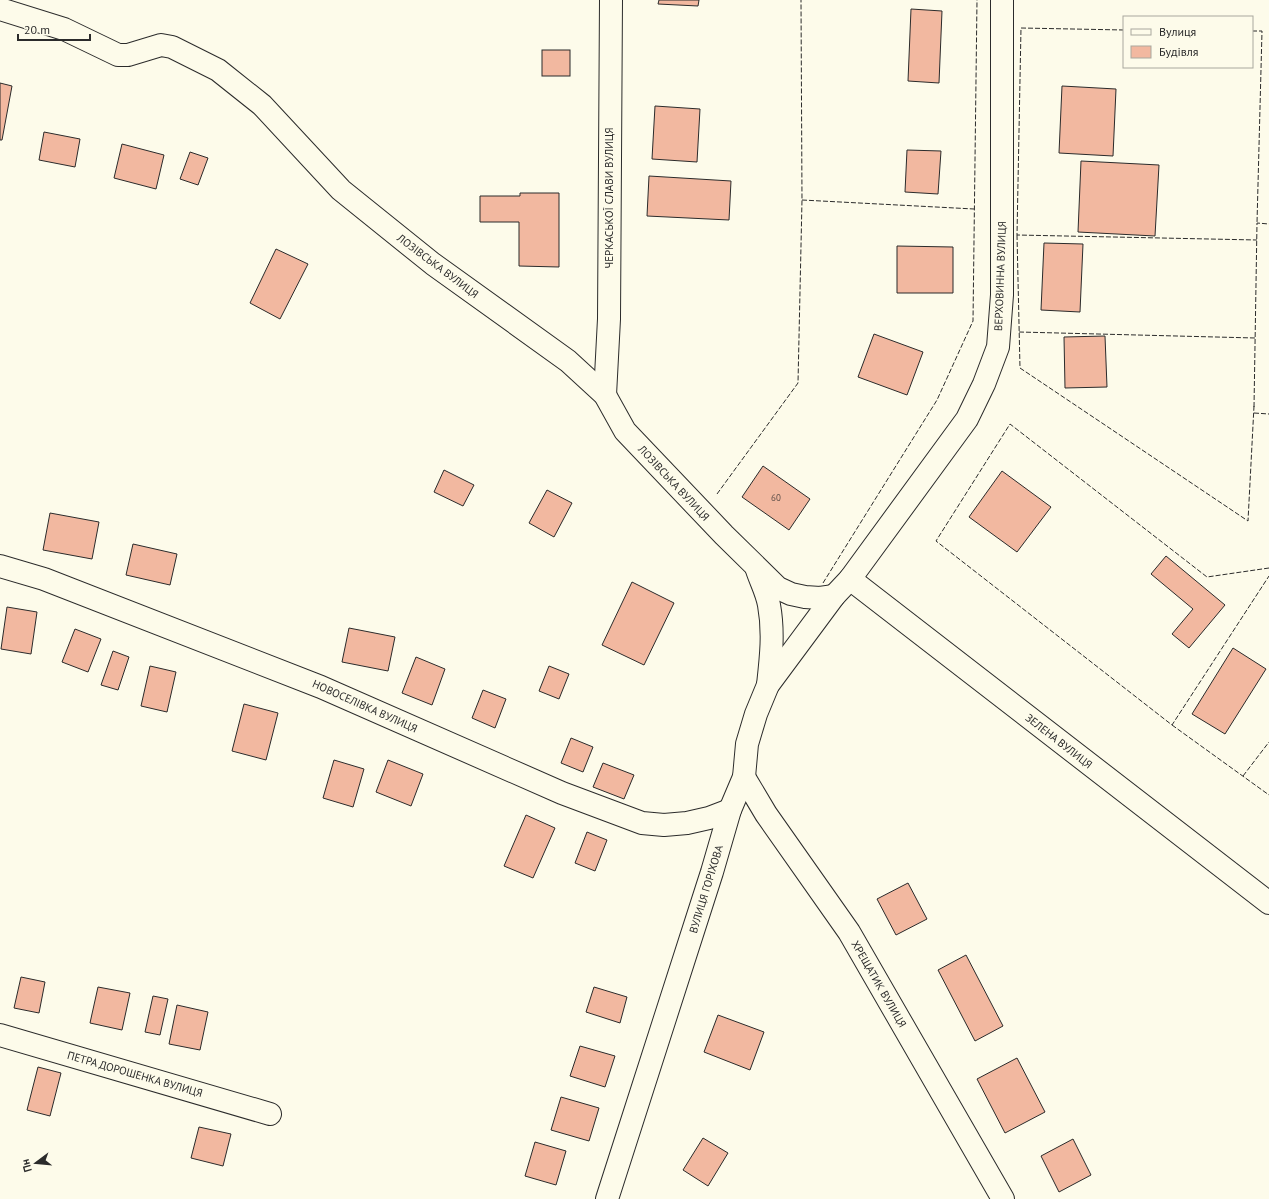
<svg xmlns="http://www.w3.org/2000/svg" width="1269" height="1199" font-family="'PT Sans',sans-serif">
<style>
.building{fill:#f2b8a0;stroke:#2b2b2b}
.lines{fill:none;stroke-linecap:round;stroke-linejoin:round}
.street-casing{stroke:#2b2b2b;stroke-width:24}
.street{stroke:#fdfbea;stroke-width:22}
.fence{stroke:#2b2b2b;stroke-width:1;stroke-dasharray:5 2;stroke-linecap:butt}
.labels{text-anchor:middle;stroke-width:3;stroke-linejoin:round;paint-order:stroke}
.number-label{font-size:9px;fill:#5d4e48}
.street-label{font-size:11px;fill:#2b2b2b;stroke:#fdfbea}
</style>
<rect width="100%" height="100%" fill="#fdfbea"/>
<!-- building -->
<g class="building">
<path d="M 659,0 L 699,0 L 698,6 L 658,4 Z"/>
<path d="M 911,9 L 942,11 L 939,83 L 908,81 Z"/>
<rect x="542" y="50" width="28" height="26"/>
<path d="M 0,83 L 12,86 L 2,140 L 0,140 Z"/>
<path d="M 1062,86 L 1116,89 L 1113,156 L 1059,153 Z"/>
<path d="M 655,106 L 700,109 L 697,162 L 652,159 Z"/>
<path d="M 44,132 L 80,139 L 75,167 L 39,160 Z"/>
<path d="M 122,144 L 164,155 L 156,189 L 114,178 Z"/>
<path d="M 907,150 L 941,151 L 938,194 L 905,192 Z"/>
<path d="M 190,152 L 208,158 L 198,185 L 180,179 Z"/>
<path d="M 1081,161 L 1159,165 L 1155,236 L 1078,232 Z"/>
<path d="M 649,176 L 731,181 L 729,220 L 647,216 Z"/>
<path d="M 520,193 L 559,193 L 559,267 L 519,266 L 519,222 L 480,222 L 480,196 L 520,196 Z"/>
<path d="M 1044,243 L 1083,244 L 1080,312 L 1041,310 Z"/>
<path d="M 897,246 L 953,247 L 953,293 L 897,293 Z"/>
<path d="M 276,249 L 308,264 L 280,319 L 250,303 Z"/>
<path d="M 874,334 L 923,352 L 907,395 L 858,377 Z"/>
<path d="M 1105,336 L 1107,387 L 1065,388 L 1064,337 Z"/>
<path d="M 763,466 L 810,499 L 789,530 L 742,497 Z"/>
<path d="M 444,470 L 474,485 L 463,506 L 434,492 Z"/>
<path d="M 1002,471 L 1051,507 L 1017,552 L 969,517 Z"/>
<path d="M 547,490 L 572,503 L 554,537 L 529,523 Z"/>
<path d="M 50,513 L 99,522 L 92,559 L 43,550 Z"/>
<path d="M 133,544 L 177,554 L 170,585 L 126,575 Z"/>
<path d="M 1166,556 L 1225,605 L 1189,648 L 1172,634 L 1193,609 L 1151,574 Z"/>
<path d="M 632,582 L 674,603 L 644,665 L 602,645 Z"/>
<path d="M 7,607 L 37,612 L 31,654 L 1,649 Z"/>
<path d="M 349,628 L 395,637 L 388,671 L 342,662 Z"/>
<path d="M 75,629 L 101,639 L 88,672 L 62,662 Z"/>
<path d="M 1233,648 L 1266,669 L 1225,734 L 1192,714 Z"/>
<path d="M 113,651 L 129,657 L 118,690 L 101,685 Z"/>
<path d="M 416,657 L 445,669 L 432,705 L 402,693 Z"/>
<path d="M 150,666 L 176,672 L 167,712 L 141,706 Z"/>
<path d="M 549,666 L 569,674 L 559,699 L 539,691 Z"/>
<path d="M 483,690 L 506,699 L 495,728 L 472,718 Z"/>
<path d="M 244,704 L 278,713 L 266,760 L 232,751 Z"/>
<path d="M 571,738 L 593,747 L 583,772 L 561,763 Z"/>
<path d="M 334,760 L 364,769 L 353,807 L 323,798 Z"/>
<path d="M 388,760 L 423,774 L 411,806 L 376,792 Z"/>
<path d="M 603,763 L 634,775 L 624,799 L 593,787 Z"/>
<path d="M 526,815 L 555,828 L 533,878 L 504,866 Z"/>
<path d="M 587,832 L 607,840 L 595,871 L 575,863 Z"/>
<path d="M 908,883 L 927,919 L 896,935 L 877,899 Z"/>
<path d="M 966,955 L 1003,1026 L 975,1041 L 938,970 Z"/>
<path d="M 21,977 L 45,982 L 39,1013 L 14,1008 Z"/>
<path d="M 98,987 L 130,993 L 122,1030 L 90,1023 Z"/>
<path d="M 594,987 L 627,997 L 620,1023 L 586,1012 Z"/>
<path d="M 153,996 L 168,999 L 160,1035 L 145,1032 Z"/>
<path d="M 177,1005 L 208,1012 L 200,1050 L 169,1044 Z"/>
<path d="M 718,1015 L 764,1032 L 750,1070 L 704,1052 Z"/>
<path d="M 580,1046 L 615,1056 L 605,1087 L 570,1076 Z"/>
<path d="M 1017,1058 L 1045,1112 L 1005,1133 L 977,1079 Z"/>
<path d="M 38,1067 L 61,1073 L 50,1116 L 27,1110 Z"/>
<path d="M 561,1097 L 599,1108 L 589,1141 L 551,1130 Z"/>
<path d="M 199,1127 L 231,1134 L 223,1166 L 191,1158 Z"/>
<path d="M 703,1138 L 728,1153 L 708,1186 L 683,1170 Z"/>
<path d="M 1073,1139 L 1091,1175 L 1059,1192 L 1041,1156 Z"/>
<path d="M 535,1142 L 566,1151 L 556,1185 L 525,1176 Z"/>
</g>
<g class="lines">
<defs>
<g id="street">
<path d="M 0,9 L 64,29 L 118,55 L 128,55 L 161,45 L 172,47 L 218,70 L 262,105 L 341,190 L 433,264 L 568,361 L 605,395 L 625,431 L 724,535 L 778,588 L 791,594 L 805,597 L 820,598 L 834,596"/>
<path d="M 605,395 L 609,319 L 611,0"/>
<path d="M 0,566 L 44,579 L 321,687 L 562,793 L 642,823 L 664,825 L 687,823 L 709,818 L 730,810"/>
<path d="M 757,570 C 761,582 767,593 769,605 C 774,632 771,658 768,685"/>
<path d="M 850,579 L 1269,903"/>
<path d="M 744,777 L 766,814 L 849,932 L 1003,1199"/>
<path d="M 0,1035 L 270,1114"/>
<path d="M 607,1199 L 712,872 L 730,810 L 744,777 L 747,744 L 756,714 L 768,685 L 834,596 L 850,579 L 967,419 L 984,384 L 998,347 L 1002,295 L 1002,0"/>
</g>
</defs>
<!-- street casing -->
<use href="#street" class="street-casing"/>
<!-- street -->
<use href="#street" class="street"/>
<!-- fence -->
<g class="fence">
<path d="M 1124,30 L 1021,28 L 1017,235 L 1257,240"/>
<path d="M 1252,31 L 1262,31 L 1257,223"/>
<path d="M 802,200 L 974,209"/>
<path d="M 1017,235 L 1020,368 L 1248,521 L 1254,406"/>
<path d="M 1019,332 L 1255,338"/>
<path d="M 1254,407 L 1257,223 L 1269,224"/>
<path d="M 1254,413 L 1269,414"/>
<path d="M 717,494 L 798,383 L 802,200 L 801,0"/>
<path d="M 1269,568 L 1207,577 L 1010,424 L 936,541 L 1172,725 L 1269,576"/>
<path d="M 823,583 L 937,400 L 973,321 L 977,0"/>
<path d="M 1172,725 L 1269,795"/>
<path d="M 1243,776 L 1269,742"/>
</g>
</g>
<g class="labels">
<!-- number labels -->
<g class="number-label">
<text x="776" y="501">60</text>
</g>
<!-- street labels -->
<g class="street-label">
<text transform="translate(609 198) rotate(-90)" y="4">ЧЕРКАСЬКОЇ СЛАВИ ВУЛИЦЯ</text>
<text transform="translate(438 266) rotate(37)" y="4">ЛОЗІВСЬКА ВУЛИЦЯ</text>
<text transform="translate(1000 276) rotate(-88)" y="4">ВЕРХОВИННА ВУЛИЦЯ</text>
<text transform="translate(674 483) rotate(47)" y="4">ЛОЗІВСЬКА ВУЛИЦЯ</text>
<text transform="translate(365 706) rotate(24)" y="4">НОВОСЕЛІВКА ВУЛИЦЯ</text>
<text transform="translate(1059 741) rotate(38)" y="4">ЗЕЛЕНА ВУЛИЦЯ</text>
<text transform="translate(706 889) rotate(-73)" y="4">ВУЛИЦЯ ГОРІХОВА</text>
<text transform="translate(879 984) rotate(60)" y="4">ХРЕЩАТИК ВУЛИЦЯ</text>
<text transform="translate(135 1074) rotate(16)" y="4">ПЕТРА ДОРОШЕНКА ВУЛИЦЯ</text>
</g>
</g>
<!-- legend -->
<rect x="1123" y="16" width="130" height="52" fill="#fdfbea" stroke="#a9a89e"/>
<rect x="1131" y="29" width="20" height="6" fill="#fdfbea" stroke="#a9a89e"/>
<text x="1159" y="36" font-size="12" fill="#2b2b2b">Вулиця</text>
<rect x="1131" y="46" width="20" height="12" fill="#f2b8a0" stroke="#a9a89e"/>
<text x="1159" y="56" font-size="12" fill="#2b2b2b">Будівля</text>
<!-- north arrow -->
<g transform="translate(36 1163) rotate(254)" stroke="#fdfbea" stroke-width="3" paint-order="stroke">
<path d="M0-3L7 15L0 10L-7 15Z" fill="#2b2b2b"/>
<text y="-6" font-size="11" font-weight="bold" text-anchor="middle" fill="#2b2b2b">Пн</text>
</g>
<!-- scale -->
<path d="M18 34v6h72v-6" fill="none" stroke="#2b2b2b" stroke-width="2"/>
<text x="24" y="34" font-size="12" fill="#2b2b2b" stroke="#fdfbea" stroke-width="3" paint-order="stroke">20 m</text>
</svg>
